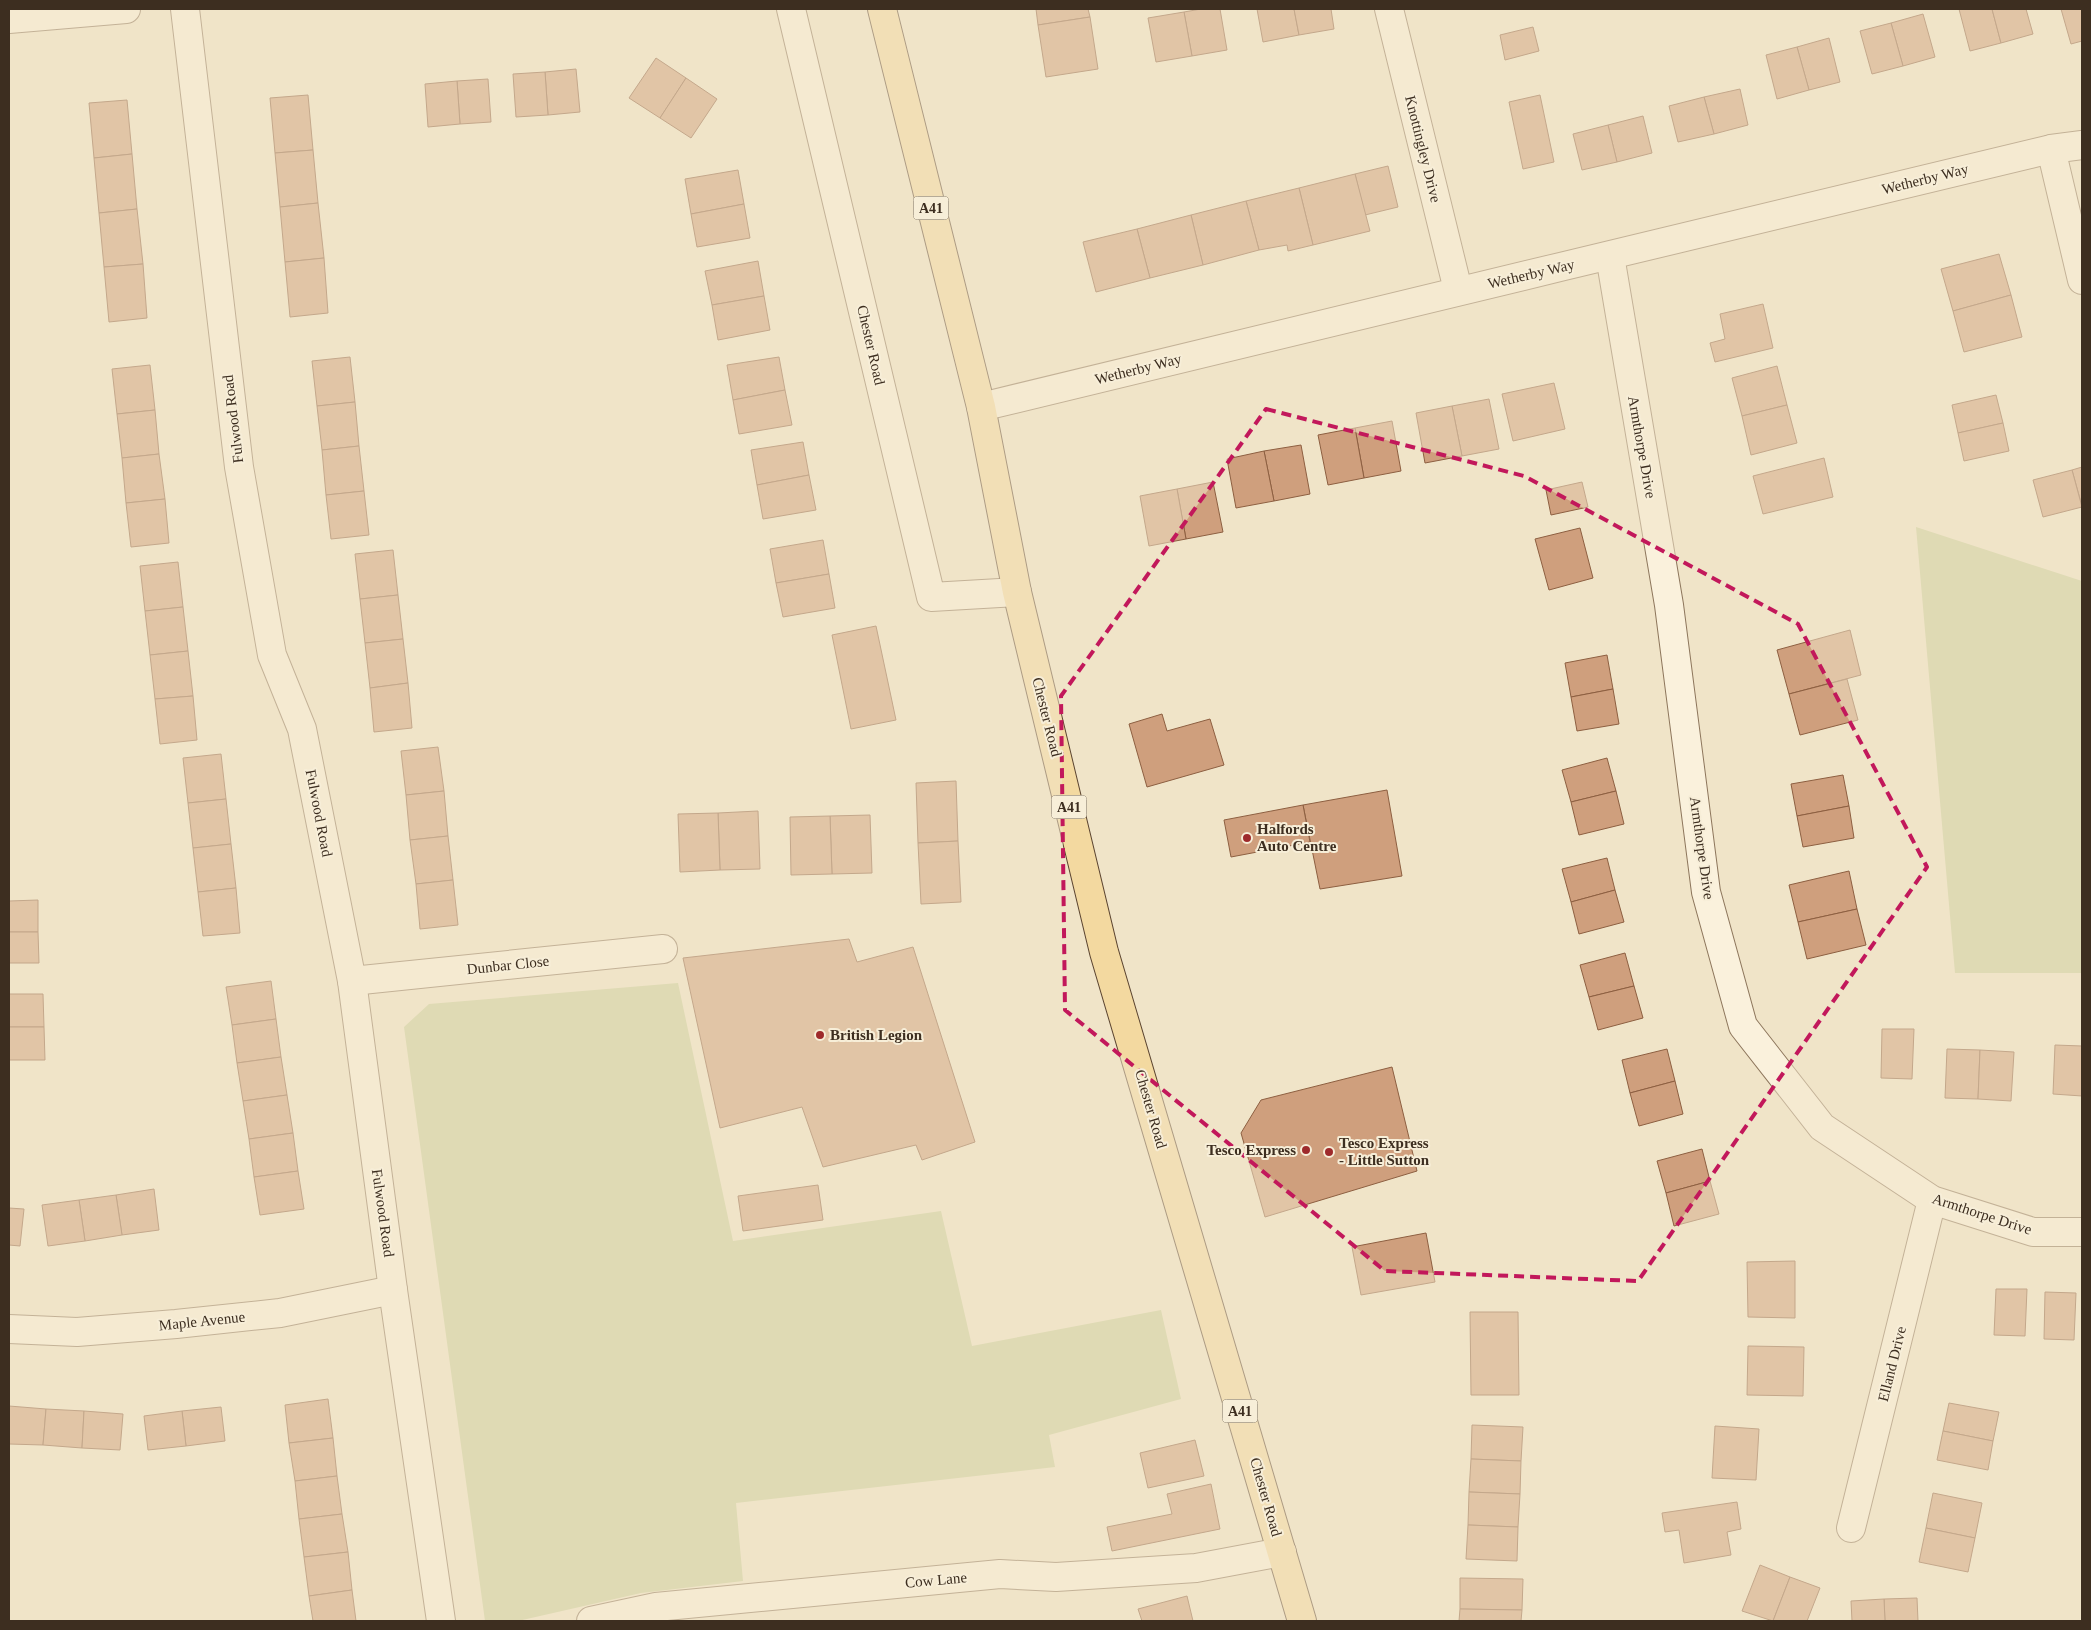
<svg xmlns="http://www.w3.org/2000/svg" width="2091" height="1630" font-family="'Times New Roman',serif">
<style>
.green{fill:#c9cf9b}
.building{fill:#cf9f7d;stroke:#8d5f41}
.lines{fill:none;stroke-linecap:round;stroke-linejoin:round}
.street-casing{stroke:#8d765c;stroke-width:30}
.primary-casing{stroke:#5b4430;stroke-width:30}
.street{stroke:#faf1dc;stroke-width:28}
.primary{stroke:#f3d9a0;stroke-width:28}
.marked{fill:none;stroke:#c2185b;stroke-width:4;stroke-dasharray:10 6;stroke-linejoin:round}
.poi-dot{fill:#9e2a2b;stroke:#f7eed8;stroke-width:2}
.labels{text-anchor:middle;stroke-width:4;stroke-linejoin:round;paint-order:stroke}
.shield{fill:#f7eed8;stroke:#756857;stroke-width:1}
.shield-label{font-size:14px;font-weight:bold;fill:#3d2e20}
.street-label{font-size:15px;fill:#3d2e20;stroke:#f7eed8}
.poi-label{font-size:15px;font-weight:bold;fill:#3d2e20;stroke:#f7eed8;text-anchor:start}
</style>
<rect width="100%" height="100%" fill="#f0e4c8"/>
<!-- green -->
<g class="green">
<path d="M 1916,527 L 2082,581 L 2082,973 L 1955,973 Z"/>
<path d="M 678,983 L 733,1241 L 941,1211 L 972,1346 L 1161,1310 L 1181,1399 L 1049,1435 L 1055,1467 L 736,1503 L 743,1581 L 641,1593 L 518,1621 L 485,1621 L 404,1027 L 429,1004 Z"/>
</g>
<!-- building -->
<g class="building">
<path d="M 1036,9 L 1088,9 L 1090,17 L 1038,25 Z"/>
<path d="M 1201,9 L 1220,9 L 1227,50 L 1192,56 L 1184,12 Z"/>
<path d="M 1257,9 L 1294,9 L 1299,35 L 1263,42 Z"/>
<path d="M 1294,9 L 1331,9 L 1334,29 L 1299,35 Z"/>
<path d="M 1959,9 L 1992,9 L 2001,43 L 1970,51 Z"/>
<path d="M 1992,9 L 2026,9 L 2033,34 L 2001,43 Z"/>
<path d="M 2061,9 L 2082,9 L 2082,41 L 2071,44 Z"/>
<path d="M 1184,12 L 1192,56 L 1156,62 L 1148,18 Z"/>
<path d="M 1923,14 L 1935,57 L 1903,66 L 1891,23 Z"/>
<path d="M 1090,17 L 1098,69 L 1046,77 L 1038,25 Z"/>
<path d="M 1891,23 L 1903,66 L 1872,74 L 1860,31 Z"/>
<path d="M 1533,27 L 1539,51 L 1505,60 L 1500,35 Z"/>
<path d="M 1829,38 L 1840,82 L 1809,90 L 1797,47 Z"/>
<path d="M 1797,47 L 1809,90 L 1777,99 L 1766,55 Z"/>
<path d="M 656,58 L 686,78 L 660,118 L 629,98 Z"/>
<path d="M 576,69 L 580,112 L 548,115 L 545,72 Z"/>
<path d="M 545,72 L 548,115 L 516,117 L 513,74 Z"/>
<path d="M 686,78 L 717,99 L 691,138 L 660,118 Z"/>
<path d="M 488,79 L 491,122 L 460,124 L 457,81 Z"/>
<path d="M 457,81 L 460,124 L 428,127 L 425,84 Z"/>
<path d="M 1740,89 L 1748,125 L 1714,134 L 1704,97 Z"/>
<path d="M 308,95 L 313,150 L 275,153 L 270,98 Z"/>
<path d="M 1540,95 L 1554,162 L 1523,169 L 1509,102 Z"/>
<path d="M 1704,97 L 1714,134 L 1678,142 L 1669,106 Z"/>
<path d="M 127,100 L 132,154 L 94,158 L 89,103 Z"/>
<path d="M 1643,116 L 1652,153 L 1617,162 L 1608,125 Z"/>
<path d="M 1608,125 L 1617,162 L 1582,170 L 1573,134 Z"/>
<path d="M 313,150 L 318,203 L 280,207 L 275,153 Z"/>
<path d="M 132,154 L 137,209 L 99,213 L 94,158 Z"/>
<path d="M 1388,166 L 1398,207 L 1365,215 L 1355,174 Z"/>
<path d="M 738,170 L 744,204 L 691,214 L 685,179 Z"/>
<path d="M 1355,174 L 1370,231 L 1313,245 L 1299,188 Z"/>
<path d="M 1299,188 L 1313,245 L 1288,251 L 1287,245 L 1259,250 L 1246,201 Z"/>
<path d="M 1246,201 L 1259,250 L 1203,265 L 1191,215 Z"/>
<path d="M 318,203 L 324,258 L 285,262 L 280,207 Z"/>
<path d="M 744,204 L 750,238 L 697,247 L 691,214 Z"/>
<path d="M 137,209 L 143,264 L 104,267 L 99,213 Z"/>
<path d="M 1191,215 L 1203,265 L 1150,278 L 1137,229 Z"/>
<path d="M 1137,229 L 1150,278 L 1096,292 L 1083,242 Z"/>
<path d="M 1999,254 L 2011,295 L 1953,311 L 1941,269 Z"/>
<path d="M 324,258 L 328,313 L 290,317 L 285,262 Z"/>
<path d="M 758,261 L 764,296 L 712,305 L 705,271 Z"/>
<path d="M 143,264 L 147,318 L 109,322 L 104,267 Z"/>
<path d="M 2011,295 L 2022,337 L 1964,352 L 1953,311 Z"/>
<path d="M 764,296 L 770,330 L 718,340 L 712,305 Z"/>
<path d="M 1763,304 L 1773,348 L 1715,362 L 1710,343 L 1725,339 L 1720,314 Z"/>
<path d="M 350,357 L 355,402 L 317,406 L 312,361 Z"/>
<path d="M 779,357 L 785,390 L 733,400 L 727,365 Z"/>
<path d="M 150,365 L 155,410 L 117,414 L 112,369 Z"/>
<path d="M 1777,366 L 1787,405 L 1742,416 L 1732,378 Z"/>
<path d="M 1554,383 L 1565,429 L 1513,441 L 1502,394 Z"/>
<path d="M 785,390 L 792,425 L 739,434 L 733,400 Z"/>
<path d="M 1996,395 L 2003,423 L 1958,433 L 1952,405 Z"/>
<path d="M 1489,399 L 1499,449 L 1462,456 L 1452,406 Z"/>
<path d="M 355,402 L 359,446 L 322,450 L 317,406 Z"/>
<path d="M 1787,405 L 1797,443 L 1751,455 L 1742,416 Z"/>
<path d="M 1452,406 L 1462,456 L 1425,463 L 1416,413 Z"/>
<path d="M 155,410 L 159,454 L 122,458 L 117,414 Z"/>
<path d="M 1392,421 L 1401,471 L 1364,478 L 1355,428 Z"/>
<path d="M 2003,423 L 2009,451 L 1964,461 L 1958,433 Z"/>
<path d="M 1355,428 L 1364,478 L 1328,485 L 1318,435 Z"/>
<path d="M 803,442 L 809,475 L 757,485 L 751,450 Z"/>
<path d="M 1301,445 L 1310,494 L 1274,501 L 1264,451 Z"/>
<path d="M 359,446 L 364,491 L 326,495 L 322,450 Z"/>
<path d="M 1264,451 L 1274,501 L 1236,508 L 1227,459 Z"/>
<path d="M 159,454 L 165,499 L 126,503 L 122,458 Z"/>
<path d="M 1824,458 L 1833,497 L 1763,514 L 1753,476 Z"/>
<path d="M 2082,467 L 2082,506 L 2072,470 Z"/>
<path d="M 2072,470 L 2082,507 L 2043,517 L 2033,480 Z"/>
<path d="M 809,475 L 816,510 L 763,519 L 757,485 Z"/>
<path d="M 1213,482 L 1223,532 L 1186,539 L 1177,489 Z"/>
<path d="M 1582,482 L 1588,507 L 1551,515 L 1546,490 Z"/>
<path d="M 1177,489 L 1186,539 L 1149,546 L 1140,496 Z"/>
<path d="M 364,491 L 369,535 L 331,539 L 326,495 Z"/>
<path d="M 165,499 L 169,543 L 131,547 L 126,503 Z"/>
<path d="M 1580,528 L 1593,578 L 1549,590 L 1535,539 Z"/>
<path d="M 823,540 L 829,574 L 776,583 L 770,549 Z"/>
<path d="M 393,550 L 398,595 L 360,599 L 355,554 Z"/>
<path d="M 178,562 L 183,607 L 145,611 L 140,566 Z"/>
<path d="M 829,574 L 835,608 L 783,617 L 776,583 Z"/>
<path d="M 398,595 L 403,639 L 365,643 L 360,599 Z"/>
<path d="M 183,607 L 188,651 L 150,655 L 145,611 Z"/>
<path d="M 876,626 L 896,720 L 851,729 L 832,635 Z"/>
<path d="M 1850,630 L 1861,675 L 1789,694 L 1777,650 Z"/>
<path d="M 403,639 L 408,683 L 370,688 L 365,643 Z"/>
<path d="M 188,651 L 193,696 L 155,699 L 150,655 Z"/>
<path d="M 1607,655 L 1613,689 L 1571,697 L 1565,663 Z"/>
<path d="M 1847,679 L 1858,720 L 1800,735 L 1789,694 Z"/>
<path d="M 408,683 L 412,728 L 374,732 L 370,688 Z"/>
<path d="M 1613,689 L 1619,724 L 1577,731 L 1571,697 Z"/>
<path d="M 193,696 L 197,740 L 160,744 L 155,699 Z"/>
<path d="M 1162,714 L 1167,731 L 1210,719 L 1224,765 L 1147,787 L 1129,724 Z"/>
<path d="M 438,747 L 444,791 L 406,795 L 401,751 Z"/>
<path d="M 221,754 L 226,799 L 188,803 L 183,758 Z"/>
<path d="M 1607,758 L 1616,791 L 1571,802 L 1562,770 Z"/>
<path d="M 1843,775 L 1849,806 L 1797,816 L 1791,784 Z"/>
<path d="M 956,781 L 958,841 L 918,843 L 916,783 Z"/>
<path d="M 1387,790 L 1402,876 L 1320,889 L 1303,805 Z"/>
<path d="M 444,791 L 448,836 L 410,840 L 406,795 Z"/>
<path d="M 1616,791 L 1624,824 L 1579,835 L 1571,802 Z"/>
<path d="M 226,799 L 231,844 L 193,848 L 188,803 Z"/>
<path d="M 1303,805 L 1310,842 L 1231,857 L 1224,820 Z"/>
<path d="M 1849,806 L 1854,838 L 1803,847 L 1797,816 Z"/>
<path d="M 758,811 L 760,869 L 720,870 L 718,813 Z"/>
<path d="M 718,813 L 720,870 L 680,872 L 678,814 Z"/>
<path d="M 870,815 L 872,873 L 832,874 L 830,816 Z"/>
<path d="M 830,816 L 832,874 L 791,875 L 790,817 Z"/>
<path d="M 448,836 L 453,880 L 416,884 L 410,840 Z"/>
<path d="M 958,841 L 961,902 L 921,904 L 918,843 Z"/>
<path d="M 231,844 L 236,888 L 198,892 L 193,848 Z"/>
<path d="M 1607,858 L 1615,890 L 1571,902 L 1562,869 Z"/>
<path d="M 1849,871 L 1857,909 L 1798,922 L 1789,885 Z"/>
<path d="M 453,880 L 458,925 L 420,929 L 416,884 Z"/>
<path d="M 236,888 L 240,933 L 203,936 L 198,892 Z"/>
<path d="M 1615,890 L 1624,922 L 1579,934 L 1571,902 Z"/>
<path d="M 38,900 L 38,932 L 9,932 L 9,901 Z"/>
<path d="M 1857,909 L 1866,945 L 1807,959 L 1798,922 Z"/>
<path d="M 9,932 L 38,932 L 39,963 L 9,963 Z"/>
<path d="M 849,939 L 857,962 L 913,947 L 975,1142 L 922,1160 L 916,1145 L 823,1167 L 802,1107 L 720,1128 L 683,958 Z"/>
<path d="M 1625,953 L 1634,986 L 1589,997 L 1580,965 Z"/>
<path d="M 271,981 L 276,1019 L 232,1025 L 226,987 Z"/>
<path d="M 1634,986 L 1643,1018 L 1598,1030 L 1589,997 Z"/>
<path d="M 9,994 L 43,994 L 44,1027 L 9,1027 Z"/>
<path d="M 276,1019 L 281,1057 L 237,1063 L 232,1025 Z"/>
<path d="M 9,1027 L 44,1027 L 45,1060 L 9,1060 Z"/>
<path d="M 1882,1029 L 1914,1029 L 1912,1079 L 1881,1078 Z"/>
<path d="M 2055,1045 L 2082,1046 L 2082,1096 L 2053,1094 Z"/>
<path d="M 1667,1049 L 1675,1081 L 1630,1093 L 1622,1060 Z"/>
<path d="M 1947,1049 L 1980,1050 L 1978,1099 L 1945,1098 Z"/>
<path d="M 1980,1050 L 2014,1052 L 2011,1101 L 1978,1099 Z"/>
<path d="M 281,1057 L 287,1095 L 243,1101 L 237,1063 Z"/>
<path d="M 1392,1067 L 1417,1171 L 1265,1217 L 1241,1133 L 1261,1100 Z"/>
<path d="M 1675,1081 L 1683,1114 L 1639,1126 L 1630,1093 Z"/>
<path d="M 287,1095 L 293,1133 L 249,1139 L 243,1101 Z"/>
<path d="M 293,1133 L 298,1171 L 254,1177 L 249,1139 Z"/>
<path d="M 1702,1149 L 1710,1181 L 1666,1193 L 1657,1161 Z"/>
<path d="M 298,1171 L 304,1209 L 260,1215 L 254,1177 Z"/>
<path d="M 1710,1181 L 1719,1214 L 1674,1226 L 1666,1193 Z"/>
<path d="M 818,1185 L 823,1220 L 743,1231 L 738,1196 Z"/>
<path d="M 154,1189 L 159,1230 L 122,1235 L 116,1195 Z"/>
<path d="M 116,1195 L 122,1235 L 85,1241 L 79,1200 Z"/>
<path d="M 79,1200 L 85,1241 L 48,1246 L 42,1205 Z"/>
<path d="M 9,1208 L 24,1209 L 20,1246 L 9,1245 Z"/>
<path d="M 1426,1233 L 1435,1282 L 1361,1295 L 1352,1247 Z"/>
<path d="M 1795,1261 L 1795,1318 L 1748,1317 L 1747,1262 Z"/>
<path d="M 1996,1289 L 2027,1289 L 2025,1336 L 1994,1335 Z"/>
<path d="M 2045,1292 L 2076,1293 L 2074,1340 L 2044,1339 Z"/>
<path d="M 1470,1312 L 1518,1312 L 1519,1395 L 1471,1395 Z"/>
<path d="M 1748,1346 L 1804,1347 L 1803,1396 L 1747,1395 Z"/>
<path d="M 328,1399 L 333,1438 L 289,1443 L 285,1405 Z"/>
<path d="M 1949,1403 L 1999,1412 L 1993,1441 L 1943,1431 Z"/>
<path d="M 9,1406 L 46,1409 L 43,1445 L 9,1444 Z"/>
<path d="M 221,1407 L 225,1441 L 186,1446 L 182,1411 Z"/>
<path d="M 46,1409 L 84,1411 L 82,1448 L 43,1445 Z"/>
<path d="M 84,1411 L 123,1414 L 120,1450 L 82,1448 Z"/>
<path d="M 182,1411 L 186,1446 L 148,1450 L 144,1416 Z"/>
<path d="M 1472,1425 L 1523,1427 L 1521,1461 L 1471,1459 Z"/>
<path d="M 1715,1426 L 1759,1429 L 1756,1480 L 1712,1478 Z"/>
<path d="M 1943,1431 L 1993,1441 L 1988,1470 L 1937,1460 Z"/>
<path d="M 333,1438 L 337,1476 L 295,1481 L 289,1443 Z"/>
<path d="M 1195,1440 L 1204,1476 L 1148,1488 L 1140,1453 Z"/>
<path d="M 1471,1459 L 1521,1461 L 1520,1494 L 1469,1492 Z"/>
<path d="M 337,1476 L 342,1514 L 299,1519 L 295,1481 Z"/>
<path d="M 1211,1484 L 1220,1529 L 1112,1551 L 1107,1527 L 1172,1514 L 1167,1494 Z"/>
<path d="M 1469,1492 L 1520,1494 L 1518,1527 L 1468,1525 Z"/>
<path d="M 1933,1493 L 1982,1503 L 1975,1538 L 1926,1528 Z"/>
<path d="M 1737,1502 L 1741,1529 L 1727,1532 L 1731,1555 L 1684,1563 L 1679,1530 L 1665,1532 L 1662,1513 Z"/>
<path d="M 342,1514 L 348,1552 L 304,1557 L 299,1519 Z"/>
<path d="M 1468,1525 L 1518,1527 L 1517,1561 L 1466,1559 Z"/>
<path d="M 1926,1528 L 1975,1538 L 1968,1572 L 1919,1562 Z"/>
<path d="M 348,1552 L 352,1590 L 309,1596 L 304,1557 Z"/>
<path d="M 1760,1565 L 1790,1577 L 1773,1621 L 1742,1611 Z"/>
<path d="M 1790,1577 L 1820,1588 L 1807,1621 L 1773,1621 Z"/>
<path d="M 1460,1578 L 1523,1579 L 1522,1610 L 1460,1609 Z"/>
<path d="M 352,1590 L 356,1621 L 313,1621 L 309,1596 Z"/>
<path d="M 1187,1596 L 1193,1621 L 1142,1621 L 1138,1609 Z"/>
<path d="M 1917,1598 L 1918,1621 L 1885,1621 L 1884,1599 Z"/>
<path d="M 1884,1599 L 1885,1621 L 1852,1621 L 1851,1601 Z"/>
<path d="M 1460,1609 L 1522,1610 L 1521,1621 L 1459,1621 Z"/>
</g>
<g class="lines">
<defs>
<g id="street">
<path d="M 185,9 L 239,467 L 272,655 L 302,729 L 352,981 L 393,1290 L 441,1621"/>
<path d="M 791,9 L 931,597 L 1017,592"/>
<path d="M 1389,9 L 1458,290"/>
<path d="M 9,19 L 126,9"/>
<path d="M 2051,149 L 2082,280"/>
<path d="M 1610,256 L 1669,605 L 1706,892 L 1743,1026 L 1822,1127 L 1932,1200 L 2033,1232 L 2082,1232"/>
<path d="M 981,407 C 1338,320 1694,235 2051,149 L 2082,145"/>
<path d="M 352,981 L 663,949"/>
<path d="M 9,1329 L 77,1332 L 176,1324 L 280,1313 L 393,1290"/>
<path d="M 1851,1528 L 1932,1200"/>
<path d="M 591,1621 L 656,1607 L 1000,1574 L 1056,1577 L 1196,1568 L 1282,1552"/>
</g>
<path id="primary" d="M 882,9 L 981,407 L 1017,592 L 1104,952 L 1302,1621"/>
</defs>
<!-- street casing -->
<use href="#street" class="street-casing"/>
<!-- primary casing -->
<use href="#primary" class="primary-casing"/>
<!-- street -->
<use href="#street" class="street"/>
<!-- primary -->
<use href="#primary" class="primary"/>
</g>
<!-- marked area -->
<path d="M0 0H2091V1630H0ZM 1266,409 L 1524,476 L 1798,624 L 1927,867 L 1638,1281 L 1385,1271 L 1065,1010 L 1061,696 Z" fill="#f0e4c8" fill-opacity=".55" fill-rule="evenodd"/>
<path class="marked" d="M 1266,409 L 1524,476 L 1798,624 L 1927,867 L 1638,1281 L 1385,1271 L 1065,1010 L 1061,696 Z"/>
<!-- markers -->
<g class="poi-dot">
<circle cx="1247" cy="838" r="5"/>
<circle cx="820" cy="1035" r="5"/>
<circle cx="1306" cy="1150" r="5"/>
<circle cx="1329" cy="1152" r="5"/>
</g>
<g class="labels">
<!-- shield labels -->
<g class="shield">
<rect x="913.5" y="196.5" width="35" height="23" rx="4"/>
<rect x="1051.5" y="795.5" width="35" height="23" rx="4"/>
<rect x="1222.5" y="1399.5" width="35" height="23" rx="4"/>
</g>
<g class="shield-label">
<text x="931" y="213">A41</text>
<text x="1069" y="812">A41</text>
<text x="1240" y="1416">A41</text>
</g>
<!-- street labels -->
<g class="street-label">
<text transform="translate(1423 149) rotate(76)" y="5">Knottingley Drive</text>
<text transform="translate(1925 179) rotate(-14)" y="5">Wetherby Way</text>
<text transform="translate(1531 274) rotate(-13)" y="5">Wetherby Way</text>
<text transform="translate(871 345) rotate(77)" y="5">Chester Road</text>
<text transform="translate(1138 369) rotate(-14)" y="5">Wetherby Way</text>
<text transform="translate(233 419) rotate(-97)" y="5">Fulwood Road</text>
<text transform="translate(1642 447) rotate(80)" y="5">Armthorpe Drive</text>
<text transform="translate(1047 717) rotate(76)" y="5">Chester Road</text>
<text transform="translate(319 813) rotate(79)" y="5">Fulwood Road</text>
<text transform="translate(1702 848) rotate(82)" y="5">Armthorpe Drive</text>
<text transform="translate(508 965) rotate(-6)" y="5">Dunbar Close</text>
<text transform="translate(1151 1109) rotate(74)" y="5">Chester Road</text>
<text transform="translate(383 1213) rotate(82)" y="5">Fulwood Road</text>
<text transform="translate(1982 1214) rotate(18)" y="5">Armthorpe Drive</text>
<text transform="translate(202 1321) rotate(-6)" y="5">Maple Avenue</text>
<text transform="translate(1892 1364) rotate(-76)" y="5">Elland Drive</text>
<text transform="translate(1266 1497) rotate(74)" y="5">Chester Road</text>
<text transform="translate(936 1580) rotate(-5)" y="5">Cow Lane</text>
</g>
<!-- poi labels -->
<g class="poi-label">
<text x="1257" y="834">Halfords<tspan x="1257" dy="17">Auto Centre</tspan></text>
<text x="830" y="1040">British Legion</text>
<text x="1339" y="1148">Tesco Express<tspan x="1339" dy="17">- Little Sutton</tspan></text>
<text x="1296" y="1155" text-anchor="end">Tesco Express</text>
</g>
</g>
<!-- border -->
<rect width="2091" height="1630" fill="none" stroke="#3d2e20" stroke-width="20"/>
</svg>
